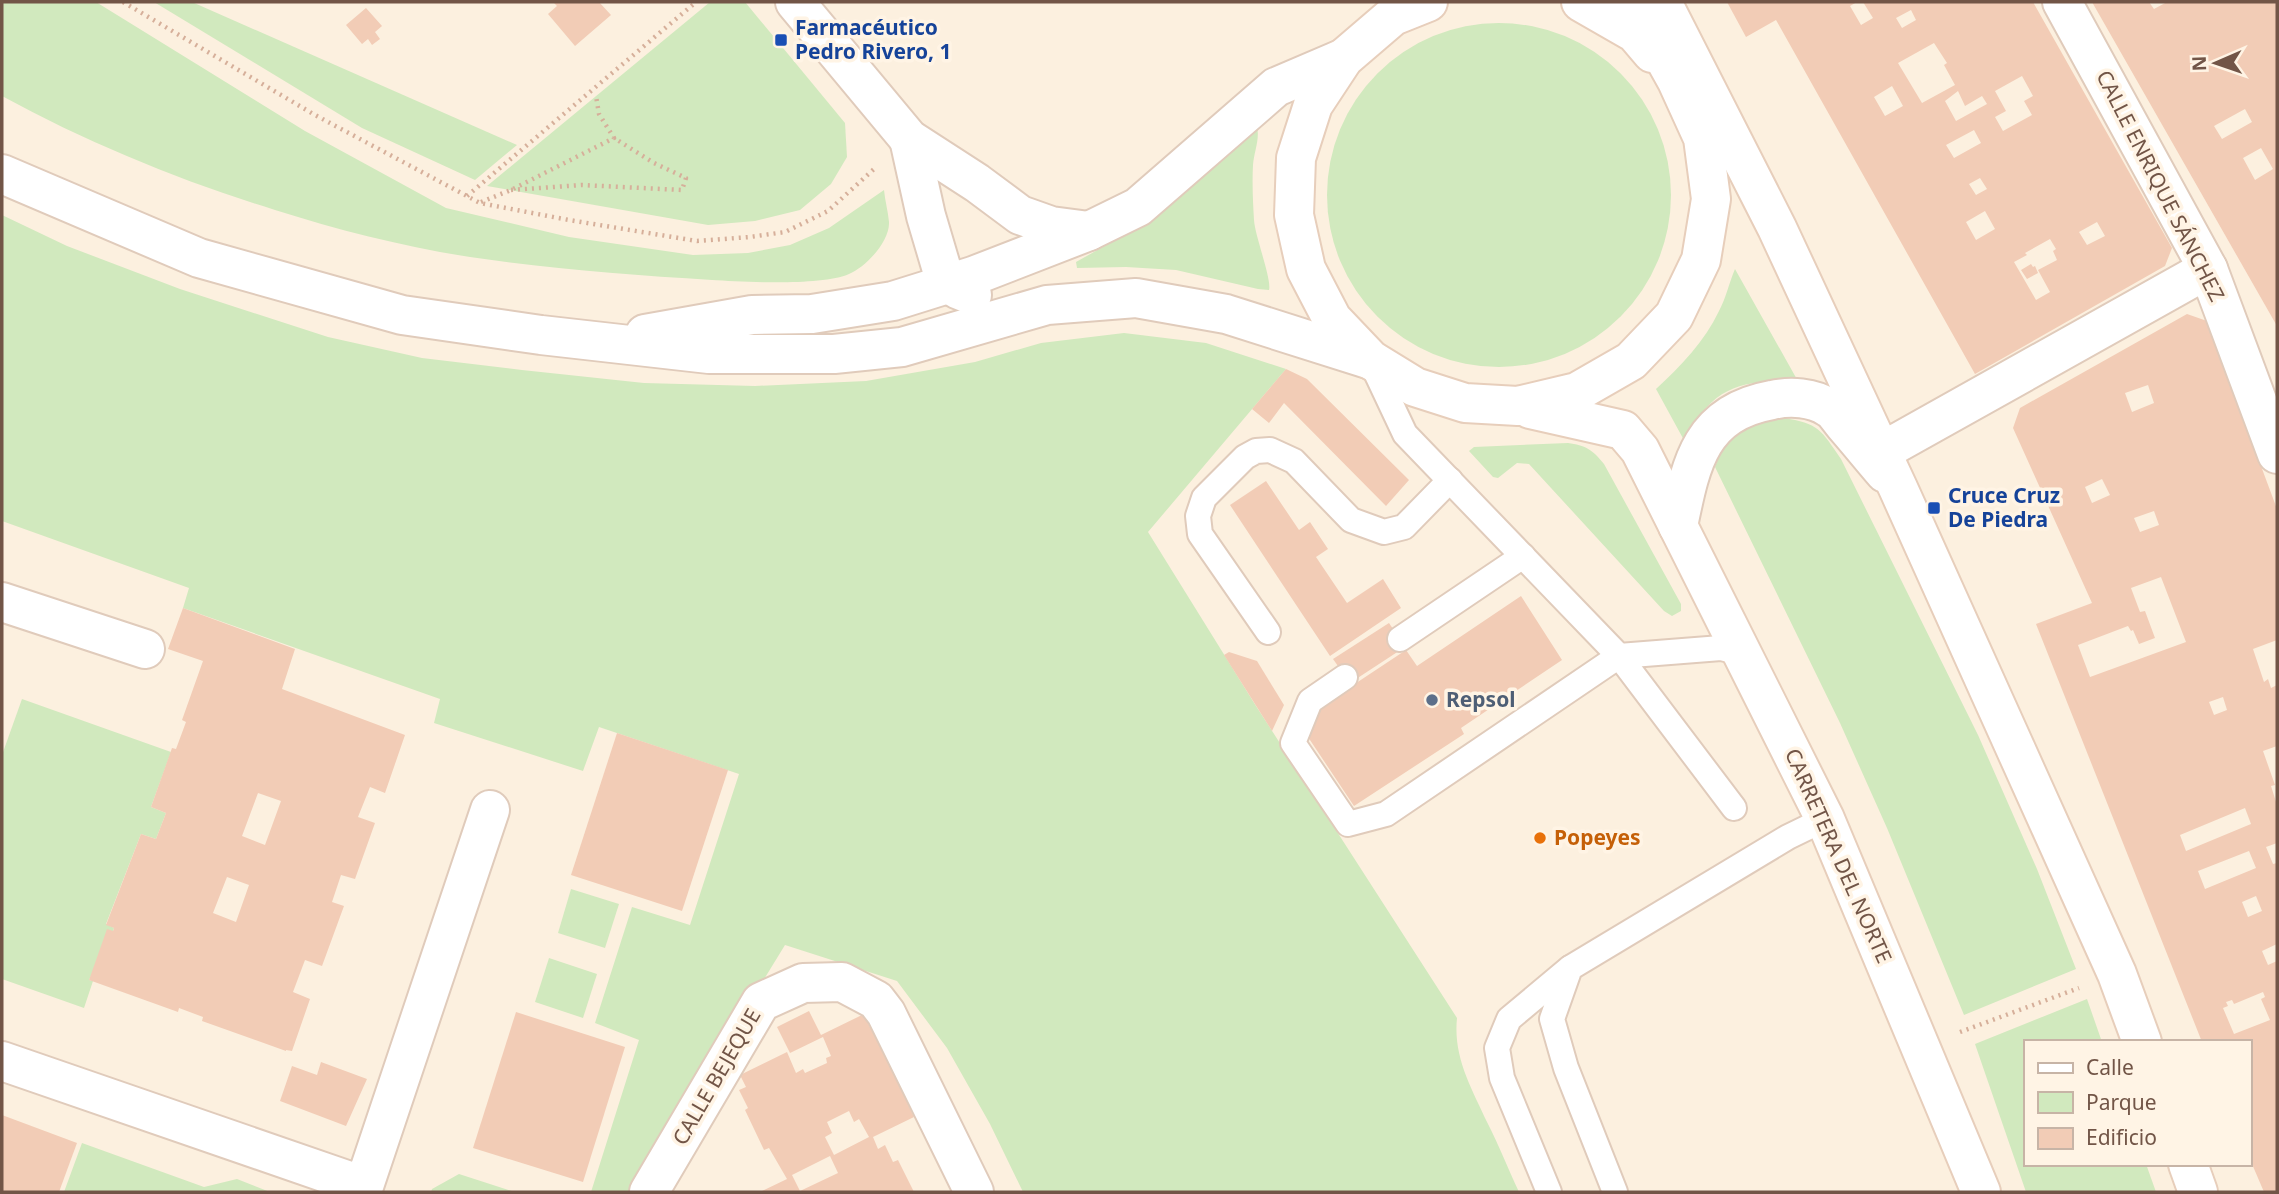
<svg xmlns="http://www.w3.org/2000/svg" width="2279" height="1194" font-family="'Noto Sans',sans-serif">
<style>
.green{fill:#d1e9be}
.building{fill:#f2ccb6;fill-rule:evenodd}
.lines{fill:none;stroke-linecap:round;stroke-linejoin:round}
.lane-casing{stroke:#e0cbbb;stroke-width:28}
.street-casing{stroke:#e0cbbb;stroke-width:42}
.secondary-casing{stroke:#e7cebb;stroke-width:42}
.path{stroke:#d6af9a;stroke-width:4.5;stroke-dasharray:2 5;stroke-linecap:butt}
.lane{stroke:#fff;stroke-width:24}
.street{stroke:#fff;stroke-width:38}
.secondary{stroke:#fff;stroke-width:38}
.transit-dot{fill:#1a4fb4;stroke:#fff4e5;stroke-width:2.5}
.service-dot{fill:#5c6f8a;stroke:#fff4e5;stroke-width:2.5}
.food-dot{fill:#e8710a;stroke:#fff4e5;stroke-width:2.5}
.labels{text-anchor:middle;stroke-width:7;stroke-linejoin:round;paint-order:stroke}
.transit-label{font-size:21px;font-weight:bold;fill:#164399;stroke:#fff4e5;text-anchor:start}
.street-label{font-size:21px;fill:#725547;stroke:#fff4e5}
.service-label{font-size:21px;font-weight:bold;fill:#4e5e75;stroke:#fff4e5;text-anchor:start}
.food-label{font-size:21px;font-weight:bold;fill:#c56008;stroke:#fff4e5;text-anchor:start}
</style>
<rect width="100%" height="100%" fill="#fcf0df"/>
<!-- green -->
<g class="green">
<path d="M 2,2 L 96,2 L 305,131 L 446,208 L 569,237 L 693,255 L 748,253 L 790,245 L 829,228 L 884,190 C 885,201 888,211 889,222 C 890,241 866,267 849,274 C 822,286 744,282 712,280 C 631,275 550,269 470,257 C 405,247 338,230 275,210 C 181,181 88,143 2,96 Z"/>
<path d="M 154,2 L 192,2 L 517,145 L 475,180 L 362,128 Z"/>
<path d="M 710,2 L 745,2 L 845,123 L 847,157 L 831,184 L 800,210 L 755,221 L 708,225 L 487,186 Z"/>
<circle cx="1499" cy="195" r="172"/>
<path d="M 1257,127 C 1260,139 1254,152 1253,165 C 1252,183 1253,203 1254,220 C 1255,236 1272,280 1269,290 L 1258,289 L 1176,270 L 1126,267 L 1077,268 L 1076,262 L 1128,233 Z"/>
<path d="M 2,215 L 67,246 L 180,289 L 328,337 L 422,358 L 522,370 L 644,383 L 755,386 L 866,381 L 975,362 L 1041,343 L 1124,333 L 1206,343 L 1286,369 L 1148,532 L 1256,706 L 1457,1018 C 1453,1057 1471,1087 1487,1122 C 1499,1145 1508,1169 1519,1192 L 1023,1192 L 990,1124 L 947,1048 L 897,981 L 785,945 L 634,1192 L 591,1192 L 639,1040 L 595,1023 L 632,907 L 690,925 L 739,774 L 599,727 L 583,771 L 434,723 L 440,699 L 183,608 L 189,588 L 2,521 Z"/>
<path d="M 1735,269 L 1799,383 C 1742,378 1710,387 1685,442 L 1656,389 C 1680,367 1705,341 1719,311 C 1726,298 1729,283 1735,269 Z"/>
<path d="M 1783,418 C 1819,423 1821,430 1841,459 L 1978,735 L 2037,869 L 2076,969 L 1964,1015 L 1887,828 L 1840,723 L 1715,467 C 1728,431 1746,422 1783,418 Z"/>
<path d="M 1568,443 C 1585,445 1593,450 1604,464 L 1681,604 L 1681,611 L 1672,616 L 1664,611 L 1529,464 L 1517,463 L 1498,478 L 1493,477 L 1469,451 L 1474,447 Z"/>
<path d="M 22,699 L 171,752 L 151,807 L 166,813 L 156,839 L 141,834 L 106,924 L 114,928 L 113,931 L 89,980 L 93,981 L 84,1008 L 2,979 L 2,755 Z"/>
<path d="M 571,889 L 619,904 L 605,948 L 558,933 Z"/>
<path d="M 549,958 L 597,974 L 583,1018 L 535,1002 Z"/>
<path d="M 2087,999 L 2102,1042 L 2025,1042 L 2025,1164 L 2146,1164 L 2156,1192 L 2026,1192 L 1975,1044 Z"/>
<path d="M 82,1143 L 204,1187 L 237,1179 L 270,1192 L 64,1192 Z"/>
<path d="M 459,1174 L 515,1192 L 431,1192 L 432,1189 Z"/>
</g>
<!-- building -->
<g class="building">
<path d="M 553,2 L 599,2 L 611,15 L 575,46 L 548,14 L 557,6 Z"/>
<path d="M 1727,2 L 1857,2 L 1850,6 L 1861,25 L 1873,18 L 1863,2 L 2033,2 L 2172,248 L 2165,266 L 1975,374 L 1776,20 L 1746,37 ZM 1911,10 L 1916,20 L 1902,28 L 1896,18 ZM 1934,43 L 1947,63 L 1944,65 L 1955,85 L 1922,103 L 1898,63 ZM 2022,76 L 2033,96 L 2024,101 L 2032,115 L 2003,131 L 1995,117 L 2006,111 L 1995,91 ZM 1892,86 L 1903,106 L 1885,116 L 1874,97 ZM 1958,91 L 1965,106 L 1982,96 L 1987,104 L 1956,121 L 1945,101 ZM 1974,130 L 1981,143 L 1954,158 L 1946,145 ZM 1980,178 L 1987,189 L 1976,195 L 1969,184 ZM 1985,211 L 1995,229 L 1976,240 L 1966,222 ZM 2097,222 L 2105,236 L 2087,245 L 2079,232 ZM 2050,239 L 2056,249 L 2053,251 L 2057,260 L 2038,270 L 2050,292 L 2036,300 L 2014,262 L 2027,255 L 2025,253 Z"/>
<path d="M 2092,2 L 2149,2 L 2154,9 L 2167,2 L 2277,2 L 2277,326 ZM 2245,109 L 2252,122 L 2222,139 L 2214,126 ZM 2261,148 L 2273,169 L 2255,180 L 2243,158 Z"/>
<path d="M 366,8 L 382,26 L 375,32 L 380,39 L 372,45 L 368,39 L 362,44 L 346,25 Z"/>
<path d="M 2031,264 L 2033,267 L 2035,266 L 2038,273 L 2027,279 L 2021,270 Z"/>
<path d="M 2187,314 L 2207,321 L 2277,509 L 2277,640 L 2253,649 L 2264,682 L 2268,679 L 2271,688 L 2277,685 L 2277,746 L 2263,751 L 2275,785 L 2271,786 L 2277,805 L 2277,843 L 2266,847 L 2273,864 L 2277,863 L 2277,944 L 2262,951 L 2268,965 L 2277,961 L 2277,1192 L 2264,1192 L 2249,1157 L 2249,1042 L 2202,1042 L 2036,624 L 2092,603 L 2013,428 L 2020,408 ZM 2148,385 L 2154,403 L 2132,412 L 2125,393 ZM 2102,479 L 2110,495 L 2092,503 L 2085,487 ZM 2154,511 L 2159,525 L 2140,532 L 2134,518 ZM 2161,577 L 2186,642 L 2090,677 L 2078,645 L 2128,626 L 2131,631 L 2133,630 L 2139,644 L 2155,638 L 2145,611 L 2140,612 L 2131,588 ZM 2223,697 L 2227,710 L 2214,715 L 2209,702 ZM 2245,808 L 2251,824 L 2186,851 L 2180,835 ZM 2249,851 L 2256,868 L 2205,889 L 2198,871 ZM 2256,896 L 2262,911 L 2248,917 L 2242,902 ZM 2263,992 L 2265,997 L 2261,999 L 2270,1020 L 2234,1034 L 2223,1008 L 2228,1006 L 2226,1002 L 2232,1000 L 2234,1004 Z"/>
<path d="M 1286,369 L 1307,379 L 1409,480 L 1386,506 L 1284,403 L 1269,423 L 1252,409 Z"/>
<path d="M 1266,481 L 1299,530 L 1310,522 L 1328,549 L 1316,557 L 1347,603 L 1383,579 L 1401,608 L 1330,656 L 1230,505 Z"/>
<path d="M 1521,596 L 1562,660 L 1461,728 L 1464,734 L 1354,806 L 1308,737 L 1317,709 L 1406,650 L 1417,666 Z"/>
<path d="M 183,608 L 295,649 L 282,689 L 405,735 L 385,793 L 370,787 L 358,817 L 375,823 L 355,879 L 341,875 L 332,902 L 344,906 L 322,966 L 305,960 L 293,992 L 310,999 L 292,1051 L 286,1050 L 286,1051 L 202,1021 L 203,1017 L 179,1008 L 178,1012 L 89,980 L 107,929 L 113,931 L 114,928 L 106,925 L 141,834 L 156,839 L 166,813 L 151,807 L 172,748 L 176,749 L 186,722 L 182,720 L 203,661 L 168,649 ZM 258,793 L 281,801 L 265,845 L 242,836 ZM 227,877 L 249,885 L 236,922 L 213,913 Z"/>
<path d="M 1389,623 L 1405,647 L 1350,683 L 1333,659 Z"/>
<path d="M 1229,652 L 1257,661 L 1284,705 L 1272,731 L 1224,655 Z"/>
<path d="M 617,733 L 728,770 L 682,911 L 571,875 Z"/>
<path d="M 809,1011 L 821,1035 L 864,1014 L 870,1027 L 877,1023 L 915,1099 L 907,1102 L 914,1117 L 873,1137 L 878,1149 L 885,1145 L 893,1162 L 898,1160 L 914,1192 L 760,1192 L 787,1179 L 769,1148 L 764,1150 L 745,1110 L 748,1108 L 739,1090 L 746,1087 L 740,1075 L 787,1052 L 796,1073 L 803,1069 L 805,1073 L 827,1063 L 826,1058 L 831,1056 L 823,1037 L 790,1053 L 777,1027 ZM 849,1111 L 854,1122 L 859,1119 L 869,1137 L 834,1155 L 825,1137 L 832,1133 L 827,1122 ZM 830,1156 L 838,1173 L 800,1191 L 792,1175 Z"/>
<path d="M 516,1012 L 625,1047 L 583,1182 L 473,1148 Z"/>
<path d="M 321,1062 L 367,1079 L 346,1126 L 280,1101 L 292,1066 L 317,1075 Z"/>
<path d="M 2,1115 L 77,1143 L 59,1192 L 2,1192 Z"/>
</g>
<g class="lines">
<defs>
<g id="lane">
<path d="M 1372,364 L 1405,434 L 1619,656 L 1721,648 L 1742,653"/>
<path d="M 1268,632 L 1200,534 L 1198,516 L 1204,498 L 1245,457 L 1256,451 L 1270,450 L 1294,461 L 1351,520 L 1384,532 L 1404,527 L 1450,480"/>
<path d="M 1400,639 L 1523,556"/>
<path d="M 1345,677 L 1310,701 L 1293,743 L 1348,824 L 1386,814 L 1619,656 L 1734,808"/>
<path d="M 1549,1192 L 1502,1078 L 1497,1048 L 1509,1019 L 1570,968"/>
<path d="M 1615,1192 L 1566,1068 L 1552,1019 L 1570,968 L 1788,837 L 1825,819"/>
</g>
<g id="street">
<path d="M 795,2 L 909,139 L 977,183 L 1020,215 L 1051,226 L 1089,231"/>
<path d="M 2062,2 L 2208,269 L 2277,454"/>
<path d="M 909,139 L 926,216 L 942,270 L 957,289 L 972,295"/>
<path d="M 2,174 L 199,258 L 402,315 L 541,335 L 709,354 L 834,354 L 902,347 L 1047,305 L 1136,298 L 1226,314 L 1371,360"/>
<path d="M 645,334 L 752,315 L 812,314 L 893,301 L 973,276 L 1089,231 L 1138,207 L 1276,87 L 1344,58"/>
<path d="M 1881,452 L 2208,269"/>
<path d="M 1678,526 C 1691,463 1700,413 1772,400 C 1790,396 1813,397 1829,408 C 1836,412 1841,422 1847,428 C 1860,443 1872,458 1885,473"/>
<path d="M 2,602 L 145,649"/>
<path d="M 2,1061 L 364,1186 L 490,810"/>
<path d="M 649,1192 L 761,1002 L 803,983 L 842,982 L 876,1000 L 886,1013 L 974,1192"/>
</g>
<g id="secondary">
<path d="M 1428,2 L 1393,16 L 1344,58 L 1313,105 L 1296,158 L 1294,215 L 1306,269 L 1332,319 L 1371,360 L 1415,387 L 1465,403 L 1518,406 L 1577,392 L 1631,361 L 1674,316 L 1701,260 L 1711,199 L 1703,138 L 1677,81 L 1633,2"/>
<path d="M 1581,2 L 1635,33 L 1652,53"/>
<path d="M 1662,2 L 1777,228 L 1898,488 L 2117,974 L 2142,1042"/>
<path d="M 1530,409 L 1623,430 L 1640,450 L 1825,819 L 1981,1192"/>
<path d="M 2188,1164 L 2198,1192"/>
</g>
</defs>
<!-- lane casing -->
<use href="#lane" class="lane-casing"/>
<!-- street casing -->
<use href="#street" class="street-casing"/>
<!-- secondary casing -->
<use href="#secondary" class="secondary-casing"/>
<!-- path -->
<g class="path">
<path d="M 123,2 L 315,115 L 480,203 L 569,220 L 697,241 L 750,237 L 785,232 L 828,211 L 874,169"/>
<path d="M 511,190 L 582,185 L 682,190 L 686,178 L 654,163 L 614,138"/>
<path d="M 467,196 L 696,2"/>
<path d="M 481,202 L 511,190 L 614,138 L 599,114 L 596,96"/>
<path d="M 1960,1032 L 2079,988"/>
</g>
<!-- lane -->
<use href="#lane" class="lane"/>
<!-- street -->
<use href="#street" class="street"/>
<!-- secondary -->
<use href="#secondary" class="secondary"/>
</g>
<!-- markers -->
<g class="transit-dot">
<rect x="774" y="33" width="14" height="14" rx="3.5"/>
<rect x="1927" y="501" width="14" height="14" rx="3.5"/>
</g>
<circle class="service-dot" cx="1432" cy="700" r="7"/>
<circle class="food-dot" cx="1540" cy="838" r="7"/>
<g class="labels">
<!-- transit labels -->
<g class="transit-label">
<text x="795" y="35">Farmacéutico<tspan x="795" dy="24">Pedro Rivero, 1</tspan></text>
<text x="1948" y="503">Cruce Cruz<tspan x="1948" dy="24">De Piedra</tspan></text>
</g>
<!-- street labels -->
<g class="street-label">
<text transform="translate(2160 186) rotate(63)" y="7">CALLE ENRIQUE SÁNCHEZ</text>
<text transform="translate(1838 856) rotate(66)" y="7">CARRETERA DEL NORTE</text>
<text transform="translate(717 1077) rotate(-60)" y="7">CALLE BEJEQUE</text>
</g>
<!-- service labels -->
<g class="service-label">
<text x="1446" y="707">Repsol</text>
</g>
<!-- food labels -->
<g class="food-label">
<text x="1554" y="845">Popeyes</text>
</g>
</g>
<!-- border -->
<rect width="2279" height="1194" fill="none" stroke="#725547" stroke-width="7"/>
<!-- legend -->
<rect x="2024" y="1040" width="228" height="126" fill="#fff4e5" stroke="#c7b4a6" stroke-width="2"/>
<rect x="2038" y="1063" width="35" height="10" fill="#ffffff" stroke="#c7b4a6" stroke-width="2"/>
<text x="2086" y="1075" font-size="21" fill="#725547">Calle</text>
<rect x="2038" y="1092" width="35" height="21" fill="#d1e9be" stroke="#c7b4a6" stroke-width="2"/>
<text x="2086" y="1110" font-size="21" fill="#725547">Parque</text>
<rect x="2038" y="1128" width="35" height="21" fill="#f2ccb6" stroke="#c7b4a6" stroke-width="2"/>
<text x="2086" y="1145" font-size="21" fill="#725547">Edificio</text>
<!-- north arrow -->
<g transform="translate(2216 63) rotate(268)" stroke="#fff4e5" stroke-width="5" paint-order="stroke">
<path d="M0-5L12 26L0 18L-12 26Z" fill="#725547"/>
<text y="-10" font-size="19" font-weight="bold" text-anchor="middle" fill="#725547">N</text>
</g>
</svg>
